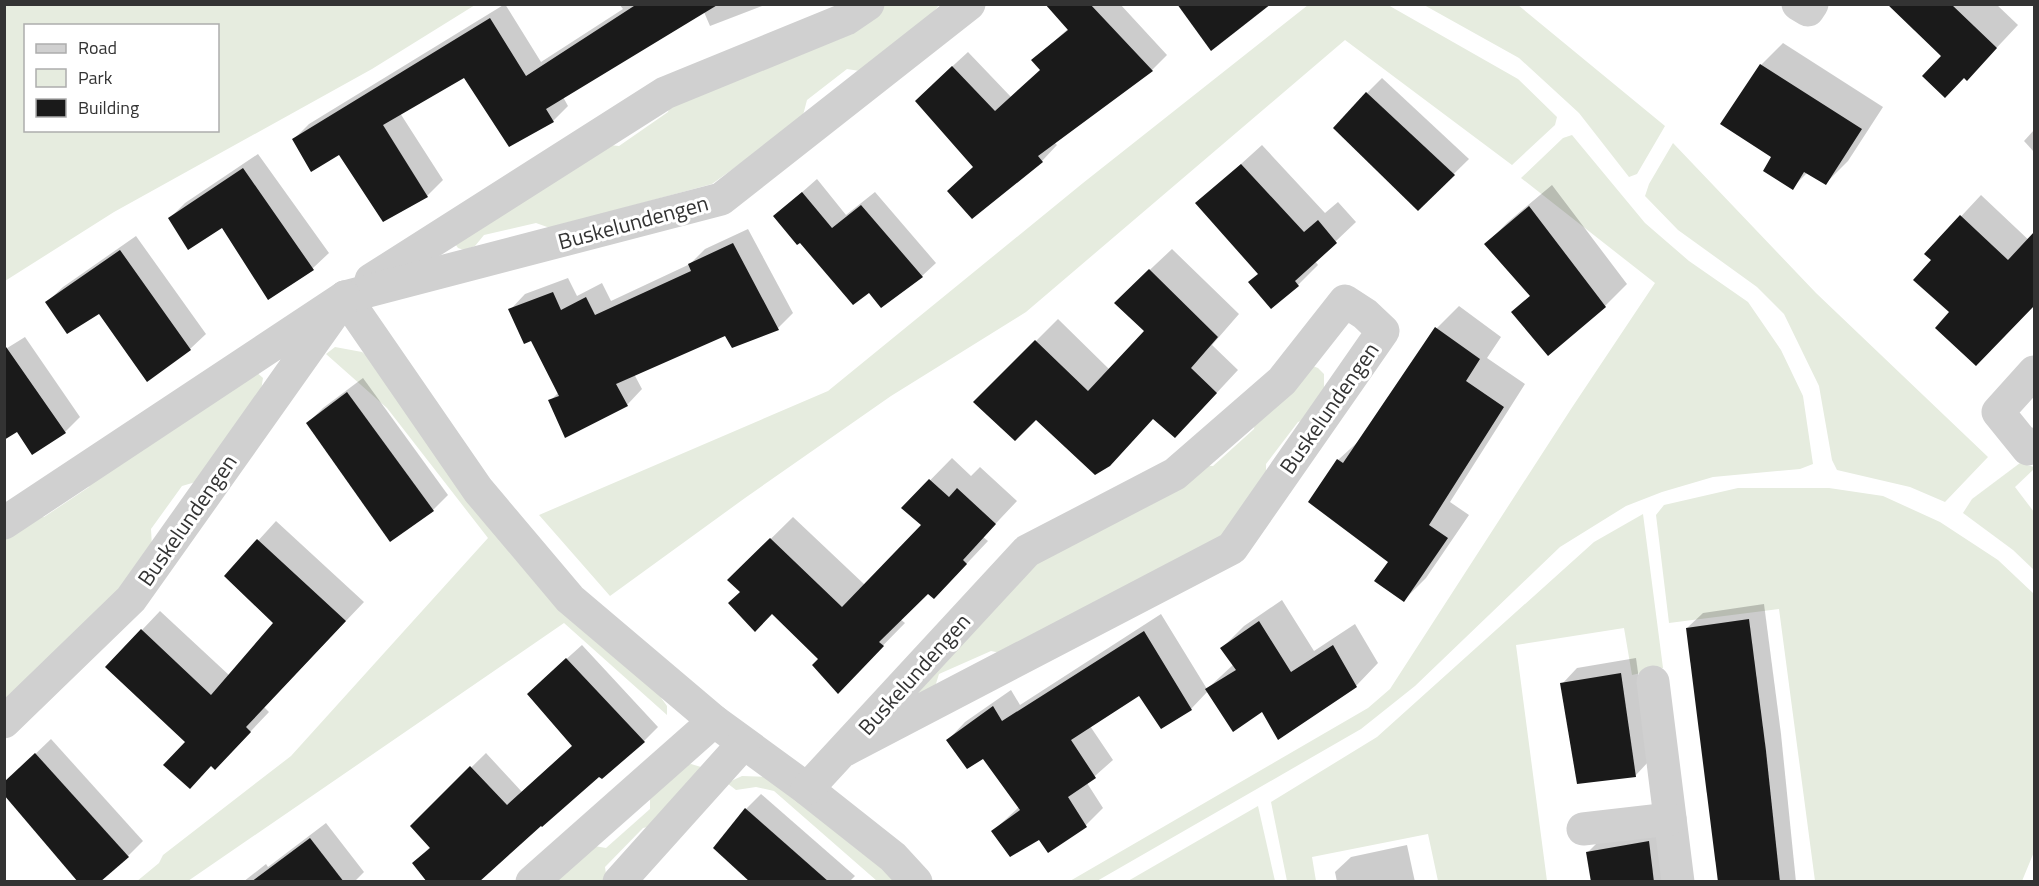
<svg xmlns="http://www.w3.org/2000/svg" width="2039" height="886" font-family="'Titillium Web',sans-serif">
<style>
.green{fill:#e6ecdf;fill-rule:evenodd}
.shadow{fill:#0003}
.building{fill:#1a1a1a}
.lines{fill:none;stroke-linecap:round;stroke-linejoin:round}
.minor{stroke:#d0d0d0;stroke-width:33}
.labels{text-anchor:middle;stroke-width:6;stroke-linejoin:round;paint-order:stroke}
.street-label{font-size:22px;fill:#333;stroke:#fff}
</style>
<rect width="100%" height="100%" fill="#fff"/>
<!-- green -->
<g class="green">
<path d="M 4,5 L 5,4 L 475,5 L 372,69 L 114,212 L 5,281 ZM 26,26 L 218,26 L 218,130 L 26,130 Z"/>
<path d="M 878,5 L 939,5 L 929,17 L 866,72 L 847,69 L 807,100 L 802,119 L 712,184 L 550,228 L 536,223 L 484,235 L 475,246 L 464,250 L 458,248 L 449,235 L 600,144 L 619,146 L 668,112 L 672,98 Z"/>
<path d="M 1308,5 L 1388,5 L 1518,79 L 1557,117 L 1555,125 L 1512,165 L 1345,40 L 1026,312 L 891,396 L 745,498 L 610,596 L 539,515 L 828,391 L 1083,183 Z"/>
<path d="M 1424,5 L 1518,5 L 1665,126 L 1637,174 L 1629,177 L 1579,113 L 1519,58 Z"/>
<path d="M 1572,135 L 1645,223 L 1689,261 L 1748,302 L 1781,350 L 1803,396 L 1813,464 L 1800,469 L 1713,477 L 1662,492 L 1626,506 L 1560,547 L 1415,686 L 1361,729 L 1097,881 L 1070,881 L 1368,708 L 1390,689 L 1571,409 L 1655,283 L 1521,178 L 1563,138 Z"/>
<path d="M 1673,143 L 1816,293 L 1988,457 L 1945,502 L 1910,487 L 1837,470 L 1832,460 L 1819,386 L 1784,314 L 1757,287 L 1678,230 L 1645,196 L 1649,184 Z"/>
<path d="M 335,347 L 362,352 L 377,364 L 652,685 L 667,706 L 667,715 L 564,623 L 188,881 L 136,882 L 159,863 L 163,855 L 291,756 L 488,538 L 387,408 L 326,354 Z"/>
<path d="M 1310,365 L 1318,368 L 1324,374 L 1324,388 L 1311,418 L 1298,422 L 1266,464 L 1266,486 L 1227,535 L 1006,654 L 991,651 L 939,674 L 934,690 L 920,694 L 913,690 L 1013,575 L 1199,465 L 1213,466 L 1254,429 L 1256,414 Z"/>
<path d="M 254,370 L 263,378 L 260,397 L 199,481 L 182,486 L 151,529 L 152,547 L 120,591 L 5,706 L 5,532 L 32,514 L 44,517 L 89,487 L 95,468 Z"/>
<path d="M 2020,463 L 2034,467 L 2034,469 L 2015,487 L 2034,512 L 2034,570 L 2013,550 L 1963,513 L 1972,499 Z"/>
<path d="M 1738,488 L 1829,488 L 1883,496 L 1940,522 L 1998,560 L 2034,594 L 2034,852 L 2022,881 L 1815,881 L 1779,609 L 1669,623 L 1656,515 L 1664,505 Z"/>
<path d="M 1643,514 L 1663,668 L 1632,675 L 1624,628 L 1516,645 L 1547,881 L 1438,881 L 1428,834 L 1312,857 L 1316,881 L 1287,881 L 1271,802 L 1377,737 L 1594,542 Z"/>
<path d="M 691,764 L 701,767 L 661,824 L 643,828 L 605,867 L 607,881 L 547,882 L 589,845 L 606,848 L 650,809 L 650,790 L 678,767 Z"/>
<path d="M 742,776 L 772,777 L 898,881 L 877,881 L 774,791 L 756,787 L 736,790 L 727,783 Z"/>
<path d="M 1258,806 L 1275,881 L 1128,881 Z"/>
</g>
<!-- shadow -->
<g class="shadow">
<path d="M 505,4 L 541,62 L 623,9 L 619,4 L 767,4 L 710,26 L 704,12 L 563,97 L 568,106 L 553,121 L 464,76 L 400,113 L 443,180 L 427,196 L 384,220 L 339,153 L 294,139 L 309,124 Z"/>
<path d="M 1055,4 L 1120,4 L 1167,55 L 1152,70 L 1054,142 L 1057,145 L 1042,161 L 975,166 L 932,85 L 968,52 L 1011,97 L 1042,69 L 1033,60 L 1069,28 Z"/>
<path d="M 1889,4 L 1996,4 L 2018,25 L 1988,57 L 1943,56 Z"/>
<path d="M 1783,43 L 1883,107 L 1848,161 L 1826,183 L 1808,172 L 1792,188 L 1773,157 L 1761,65 Z"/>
<path d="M 1382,78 L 1469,159 L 1418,209 L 1367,93 Z"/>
<path d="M 2034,130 L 2034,152 L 2024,141 Z"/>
<path d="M 1262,145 L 1325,213 L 1338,202 L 1356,222 L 1315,261 L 1318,265 L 1298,285 L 1259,273 L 1198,203 Z"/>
<path d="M 258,154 L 329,253 L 313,268 L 268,298 L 222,226 L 170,218 L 185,203 Z"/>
<path d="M 817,179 L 846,215 L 875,192 L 936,263 L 922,276 L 881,306 L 869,291 L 775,216 Z"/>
<path d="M 1552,185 L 1627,284 L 1605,306 L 1513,312 L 1531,295 L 1486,244 L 1508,222 Z"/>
<path d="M 1981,195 L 2034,245 L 2034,305 L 2019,320 L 1951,312 L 1933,260 L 1926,254 Z"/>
<path d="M 748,229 L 793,313 L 778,328 L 726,334 L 634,374 L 642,389 L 627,405 L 550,401 L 559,392 L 531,339 L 510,310 L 525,294 L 568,278 L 577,296 L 602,283 L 611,301 L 690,264 L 705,249 Z"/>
<path d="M 136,236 L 206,334 L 190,349 L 99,312 L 47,302 L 63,287 Z"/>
<path d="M 1172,249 L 1239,314 L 1212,345 L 1238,370 L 1197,414 L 1154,418 L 1036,418 L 975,402 L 1058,319 L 1110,370 L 1146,331 L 1138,281 Z"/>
<path d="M 1459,306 L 1501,337 L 1487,358 L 1525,384 L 1450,502 L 1469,515 L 1426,578 L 1404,600 L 1390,562 L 1338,460 L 1361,439 L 1437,328 Z"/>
<path d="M 25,337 L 80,417 L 65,432 L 17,430 L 4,350 Z"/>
<path d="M 363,378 L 448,495 L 433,510 L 390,539 L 308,423 L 323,408 Z"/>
<path d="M 952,458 L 971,476 L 980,467 L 1017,501 L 983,537 L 988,541 L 956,575 L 928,592 L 900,619 L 905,623 L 859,670 L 820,659 L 773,612 L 742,592 L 729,580 L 793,517 L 865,585 L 923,524 L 903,508 Z"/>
<path d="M 276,521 L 364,602 L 264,707 L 269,712 L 234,749 L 187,742 L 142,630 L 160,611 L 230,676 L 275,623 L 226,576 Z"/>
<path d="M 1282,600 L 1314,651 L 1355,624 L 1378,663 L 1356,686 L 1262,710 L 1208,691 L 1191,709 L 1139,694 L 1090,726 L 1113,760 L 1087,783 L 1103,808 L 1086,825 L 1039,838 L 993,831 L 1019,807 L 983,757 L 948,740 L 965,722 L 1011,690 L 1020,705 L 1161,614 L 1207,689 L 1234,664 L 1222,648 L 1244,626 Z"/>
<path d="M 1764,604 L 1781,734 L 1796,882 L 1719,882 L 1687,628 L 1703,613 Z"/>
<path d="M 582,645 L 658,727 L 644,741 L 414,863 L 431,846 L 412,826 L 486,753 L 522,792 L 573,745 L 543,680 Z"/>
<path d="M 1636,658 L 1650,760 L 1635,776 L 1562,684 L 1577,668 Z"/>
<path d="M 51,739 L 143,841 L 128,856 L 4,784 Z"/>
<path d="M 761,794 L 855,876 L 849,882 L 752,882 L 746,809 Z"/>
<path d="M 326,823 L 364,872 L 354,882 L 243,882 L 266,864 L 268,867 Z"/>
<path d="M 1664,827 L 1671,882 L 1592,882 L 1588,852 L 1603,837 Z"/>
<path d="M 1407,845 L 1415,882 L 1337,882 L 1335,872 L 1351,857 Z"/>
</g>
<!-- building -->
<g class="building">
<path d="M 637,4 L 719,4 L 546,109 L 554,122 L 509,147 L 464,78 L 383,125 L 428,197 L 383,222 L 339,155 L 311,172 L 292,139 L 490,18 L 526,76 Z"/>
<path d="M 1045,4 L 1090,4 L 1153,71 L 1038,156 L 1043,162 L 972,219 L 947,191 L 973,167 L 915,101 L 952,66 L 995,111 L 1040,70 L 1031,60 L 1068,30 Z"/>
<path d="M 1177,4 L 1271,4 L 1211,51 Z"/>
<path d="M 1887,4 L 1951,4 L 1997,48 L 1967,81 L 1964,78 L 1945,98 L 1922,76 L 1941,56 Z"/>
<path d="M 1760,64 L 1862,129 L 1826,185 L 1804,172 L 1793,190 L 1763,171 L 1771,157 L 1720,124 Z"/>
<path d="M 1366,92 L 1455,175 L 1418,211 L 1333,128 Z"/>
<path d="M 1241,164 L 1304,232 L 1318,220 L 1337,243 L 1295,281 L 1299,286 L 1271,309 L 1248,282 L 1258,274 L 1195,203 Z"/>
<path d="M 243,168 L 314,270 L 268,300 L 222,228 L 188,250 L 168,218 Z"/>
<path d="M 802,192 L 832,228 L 861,205 L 923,277 L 881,308 L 869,293 L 853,305 L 800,243 L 797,245 L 773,216 Z"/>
<path d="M 1529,206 L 1606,307 L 1548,356 L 1511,312 L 1530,296 L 1484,244 Z"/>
<path d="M 1960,215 L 2008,260 L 2034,232 L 2034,306 L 1976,366 L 1935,328 L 1949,312 L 1913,280 L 1931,260 L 1924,254 Z"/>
<path d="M 733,243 L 779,330 L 732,348 L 725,336 L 616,384 L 628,406 L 565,438 L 548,400 L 559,396 L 531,341 L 524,344 L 508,309 L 553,292 L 561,310 L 586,297 L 595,315 L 691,271 L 688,264 Z"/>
<path d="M 120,250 L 191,350 L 147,382 L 99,314 L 67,334 L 45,302 Z"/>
<path d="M 1149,269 L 1218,337 L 1191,368 L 1217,393 L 1175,438 L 1153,419 L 1110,466 L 1095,475 L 1036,420 L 1015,441 L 973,402 L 1035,340 L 1088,391 L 1144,331 L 1114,303 Z"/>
<path d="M 1435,327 L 1480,359 L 1466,381 L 1504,407 L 1429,525 L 1448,538 L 1404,602 L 1374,581 L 1388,562 L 1308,502 L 1337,459 L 1343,463 Z"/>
<path d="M 4,344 L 66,433 L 32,455 L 17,432 L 4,440 Z"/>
<path d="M 347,392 L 434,511 L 390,542 L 306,423 Z"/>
<path d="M 929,479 L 949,497 L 957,488 L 996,524 L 963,560 L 967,564 L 934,599 L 928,594 L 879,642 L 884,646 L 838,694 L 812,665 L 818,659 L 772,614 L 755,632 L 728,603 L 740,592 L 727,580 L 770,538 L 842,607 L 921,525 L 901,508 Z"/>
<path d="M 257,539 L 346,621 L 246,727 L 251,732 L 215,770 L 211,766 L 190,789 L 163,765 L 185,742 L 105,667 L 141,629 L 211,695 L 273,623 L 224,576 Z"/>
<path d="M 1749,619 L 1766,751 L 1780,882 L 1718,882 L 1686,628 Z"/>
<path d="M 1259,621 L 1291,672 L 1333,645 L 1357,687 L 1278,740 L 1262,712 L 1233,732 L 1205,689 L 1236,670 L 1220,648 Z"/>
<path d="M 1144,631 L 1192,710 L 1161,729 L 1139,696 L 1071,740 L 1096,778 L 1068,797 L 1087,827 L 1048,853 L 1039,840 L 1010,857 L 991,831 L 1020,810 L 983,759 L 967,769 L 946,740 L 993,706 L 1002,721 Z"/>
<path d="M 566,658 L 645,742 L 602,779 L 599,777 L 542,827 L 541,826 L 479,882 L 427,882 L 412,863 L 430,848 L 410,826 L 470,766 L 507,805 L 572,746 L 527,694 Z"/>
<path d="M 1621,673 L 1636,777 L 1577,784 L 1560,683 Z"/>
<path d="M 35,753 L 129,857 L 100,882 L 78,882 L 4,795 L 4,782 Z"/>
<path d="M 745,808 L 829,882 L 750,882 L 713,848 Z"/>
<path d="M 310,838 L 344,882 L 251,882 Z"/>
<path d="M 1649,841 L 1654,882 L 1591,882 L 1586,852 Z"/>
</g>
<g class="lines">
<!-- minor -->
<g class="minor">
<path d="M 1798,4 L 1808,10 L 1812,4"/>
<path d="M 371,280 L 665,93 L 846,19 L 868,4"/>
<path d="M 345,297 L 478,490 L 570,599 L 714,721 L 807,789 L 893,857 L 916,882"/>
<path d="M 345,297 L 721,199 L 969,4"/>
<path d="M 2034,372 L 1998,412 L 2028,449 L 2034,444"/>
<path d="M 4,523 L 345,297 L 131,599 L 4,722"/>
<path d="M 1653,682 L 1678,882"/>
<path d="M 807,789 L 1027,551 L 1175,474 L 1282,381 L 1345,301 L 1365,314 L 1383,331 L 1232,548 L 845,750"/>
<path d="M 1583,829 L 1670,819"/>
<path d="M 532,882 L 714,721"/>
<path d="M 619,882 L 743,744"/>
</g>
</g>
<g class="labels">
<!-- street labels -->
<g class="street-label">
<text transform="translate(633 222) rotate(-15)" y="8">Buskelundengen</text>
<text transform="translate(1329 408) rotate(-55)" y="8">Buskelundengen</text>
<text transform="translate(187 520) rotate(-55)" y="8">Buskelundengen</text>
<text transform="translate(914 674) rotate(-48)" y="8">Buskelundengen</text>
</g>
</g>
<!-- border -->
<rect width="2039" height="886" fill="none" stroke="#333333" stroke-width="12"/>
<!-- legend -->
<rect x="24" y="24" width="195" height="108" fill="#ffffff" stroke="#adadad" stroke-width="1.5"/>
<rect x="36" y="44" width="30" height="9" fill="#d0d0d0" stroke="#adadad" stroke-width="1.5"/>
<text x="78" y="54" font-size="18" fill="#333333">Road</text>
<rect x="36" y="69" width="30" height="18" fill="#e6ecdf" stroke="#adadad" stroke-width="1.5"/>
<text x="78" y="84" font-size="18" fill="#333333">Park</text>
<rect x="36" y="99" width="30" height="18" fill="#1a1a1a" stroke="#adadad" stroke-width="1.5"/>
<text x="78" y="114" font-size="18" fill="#333333">Building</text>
</svg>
